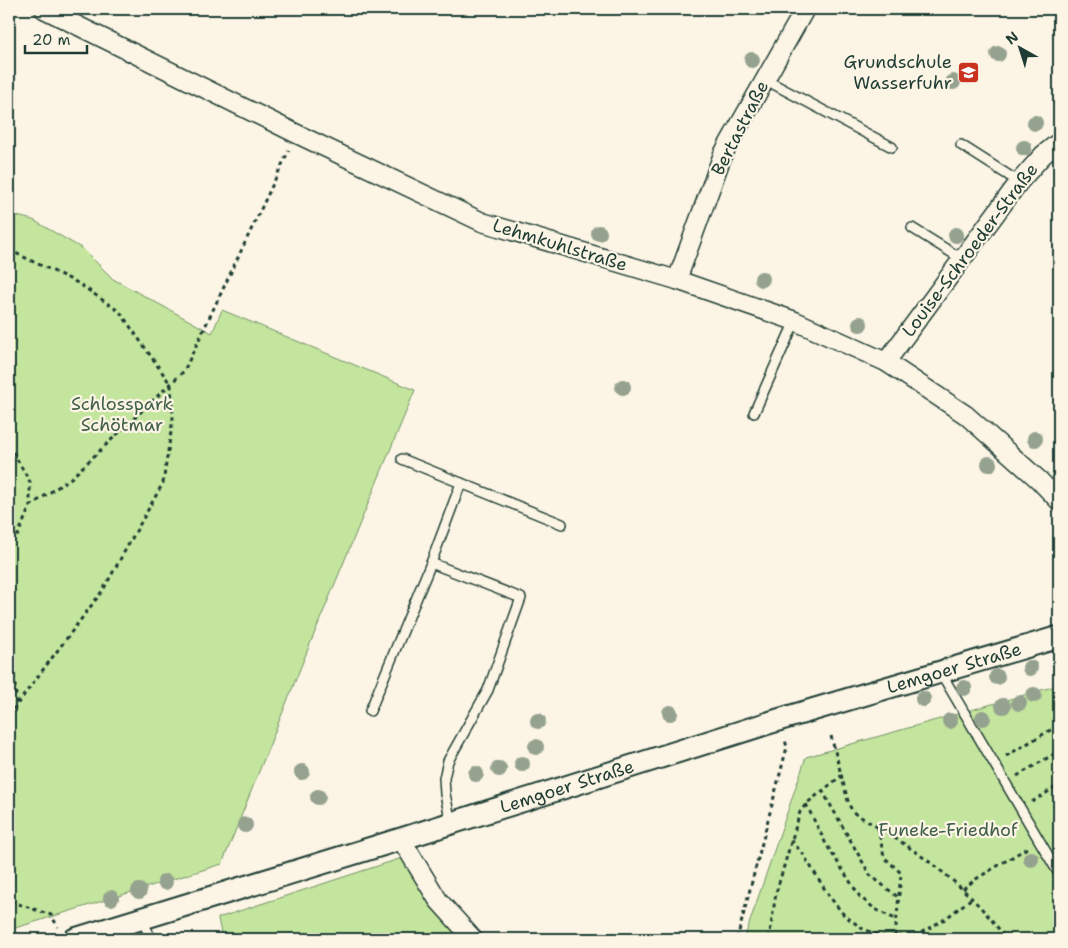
<svg xmlns="http://www.w3.org/2000/svg" width="1068" height="948" font-family="'Shantell Sans',sans-serif">
<style>
.green{fill:#c4e59d;stroke:#729168}
.lines{fill:none;stroke-linecap:round;stroke-linejoin:round}
.service-casing{stroke:#1f3d34;stroke-width:12}
.minor-casing{stroke:#1f3d34;stroke-width:21}
.tertiary-casing{stroke:#1f3d34;stroke-width:25}
.path{stroke:#1f3d34;stroke-width:3;stroke-dasharray:4 4;stroke-linecap:butt}
.service{stroke:#fcf5e5;stroke-width:9}
.minor{stroke:#fcf5e5;stroke-width:18}
.tertiary{stroke:#fcf5e5;stroke-width:21}
.tree{fill:#95a28f}
.labels{text-anchor:middle;stroke-width:4.5;stroke-linejoin:round;paint-order:stroke}
.poi-label{font-size:18px;fill:#1f3d34;stroke:#fcf5e5;text-anchor:end}
.street-label{font-size:18px;fill:#1f3d34;stroke:#fcf5e5}
.park-label{font-size:18px;fill:#405f49;stroke:#fcf5e5}
</style>
<rect width="100%" height="100%" fill="#fcf5e5"/>
<filter id="ink" filterUnits="userSpaceOnUse"><feTurbulence type="fractalNoise" baseFrequency=".02" numOctaves="2"/><feDisplacementMap in="SourceGraphic" scale="10" xChannelSelector="R" yChannelSelector="G"/><feConvolveMatrix kernelMatrix="1 2 1 2 8 2 1 2 1" color-interpolation-filters="sRGB"/></filter>
<g filter="url(#ink)">
<!-- green -->
<g class="green">
<path d="M 9,214 L 33,220 L 83,249 L 113,279 L 212,333 L 222,310 L 415,390 L 310,644 L 222,864 L 9,930 Z"/>
<path d="M 1059,685 L 1059,939 L 744,939 L 806,757 Z"/>
<path d="M 402,858 L 433,903 L 463,939 L 222,939 L 218,918 Z"/>
</g>
<g class="lines">
<defs>
<g id="service">
<path d="M 764,79 L 892,147"/>
<path d="M 961,145 L 1019,182"/>
<path d="M 912,228 L 962,259"/>
<path d="M 754,413 L 795,321"/>
<path d="M 402,459 L 461,483 L 431,563"/>
<path d="M 461,483 L 562,524"/>
<path d="M 941,673 L 1059,874"/>
<path d="M 370,711 L 431,563 L 521,598 L 488,690 L 448,761 L 444,778 L 445,794 L 451,823"/>
<path d="M 142,919 L 151,939"/>
</g>
<g id="minor">
<path d="M 44,9 L 297,134 L 482,222 L 677,280 L 795,321 L 886,362 L 966,415 L 1039,480 L 1059,501"/>
<path d="M 677,280 L 723,154 L 805,9"/>
<path d="M 886,362 L 1019,182 L 1043,155 L 1059,142"/>
<path d="M 401,839 L 438,900 L 473,939"/>
</g>
<g id="tertiary">
<path id="s1" d="M 75,939 L 401,839 L 778,720 L 1059,637"/>
</g>
</defs>
<!-- service casing -->
<use href="#service" class="service-casing"/>
<!-- minor casing -->
<use href="#minor" class="minor-casing"/>
<!-- tertiary casing -->
<use href="#tertiary" class="tertiary-casing"/>
<!-- path -->
<g class="path">
<path d="M 9,250 L 78,283 L 120,312 L 171,385 L 173,419 L 163,483 L 103,590 L 9,715"/>
<path d="M 9,445 L 30,482 L 30,506 L 18,535 L 9,538"/>
<path d="M 30,506 L 71,478 L 184,371 L 289,150"/>
<path d="M 9,628 L 17,705"/>
<path d="M 831,736 L 849,805 L 854,813 C 913,848 967,883 1006,939"/>
<path d="M 1006,756 L 1059,725"/>
<path d="M 1017,776 L 1059,751"/>
<path d="M 822,790 L 870,875 L 899,898"/>
<path d="M 1032,802 L 1059,785"/>
<path d="M 806,804 L 826,844 L 860,897 L 875,909 L 897,920"/>
<path d="M 9,814 L 13,865 L 10,901 L 51,915 L 58,927"/>
<path d="M 878,828 L 884,857 L 901,873 L 895,937"/>
<path d="M 791,840 L 803,854 L 829,896 L 844,915 L 863,929 L 885,937 L 917,935 L 945,919 L 972,898"/>
<path d="M 963,889 L 976,879 L 1027,848"/>
<path d="M 737,939 L 787,747 L 785,740"/>
<path d="M 769,939 L 776,893 L 800,812 L 806,804 L 841,776"/>
</g>
<!-- service -->
<use href="#service" class="service"/>
<!-- minor -->
<use href="#minor" class="minor"/>
<!-- tertiary -->
<use href="#tertiary" class="tertiary"/>
</g>
<!-- trees -->
<g class="tree">
<circle cx="998" cy="54" r="8"/>
<circle cx="752" cy="60" r="8"/>
<circle cx="953" cy="82" r="8"/>
<circle cx="1035" cy="123" r="8"/>
<circle cx="1024" cy="148" r="8"/>
<circle cx="599" cy="233" r="8"/>
<circle cx="956" cy="235" r="8"/>
<circle cx="762" cy="279" r="8"/>
<circle cx="860" cy="324" r="8"/>
<circle cx="623" cy="387" r="8"/>
<circle cx="1035" cy="439" r="8"/>
<circle cx="989" cy="464" r="8"/>
<circle cx="1030" cy="668" r="8"/>
<circle cx="997" cy="677" r="8"/>
<circle cx="964" cy="688" r="8"/>
<circle cx="1034" cy="695" r="8"/>
<circle cx="923" cy="699" r="8"/>
<circle cx="1019" cy="703" r="8"/>
<circle cx="1003" cy="706" r="8"/>
<circle cx="670" cy="713" r="8"/>
<circle cx="983" cy="718" r="8"/>
<circle cx="538" cy="721" r="8"/>
<circle cx="950" cy="721" r="8"/>
<circle cx="536" cy="747" r="8"/>
<circle cx="522" cy="764" r="8"/>
<circle cx="499" cy="769" r="8"/>
<circle cx="302" cy="772" r="8"/>
<circle cx="476" cy="774" r="8"/>
<circle cx="318" cy="797" r="8"/>
<circle cx="245" cy="825" r="8"/>
<circle cx="1031" cy="859" r="8"/>
<circle cx="165" cy="882" r="8"/>
<circle cx="139" cy="891" r="8"/>
<circle cx="111" cy="898" r="8"/>
</g>
</g>
<!-- icons -->
<defs>
<symbol id="school-square" viewBox="-11 -11 22 22"><rect x="-9" y="-9" width="18" height="18" rx="4" fill="#c8321e" stroke="#fcf5e5"/><path d="M0-5L7-2L0 1L-7-2ZM-4 1L0 2.5L4 1V4Q0 6-4 4Z" fill="#fff"/></symbol>
</defs>
<g fill-rule="evenodd">
<use href="#school-square" x="956" y="60" width="25" height="25"/>
</g>
<g class="labels">
<!-- poi labels -->
<g class="poi-label">
<text x="952" y="68">Grundschule<tspan x="952" dy="21">Wasserfuhr</tspan></text>
</g>
<!-- street labels -->
<g class="street-label">
<text transform="translate(740 128) rotate(-63)" y="6">Bertastraße</text>
<text transform="translate(560 245) rotate(17)" y="6">Lehmkuhlstraße</text>
<text transform="translate(970 250) rotate(-53)" y="6">Louise-Schroeder-Straße</text>
<text dy="6" stroke="none"><textPath href="#s1" startOffset="920">Lemgoer Straße</textPath></text>
<text dy="6" stroke="none"><textPath href="#s1" startOffset="515">Lemgoer Straße</textPath></text>
</g>
<!-- park labels -->
<g class="park-label">
<text x="122" y="410">Schlosspark<tspan x="122" dy="21">Schötmar</tspan></text>
<text x="948" y="836">Funeke-Friedhof</text>
</g>
</g>
<!-- margin -->
<rect width="1068" height="948" fill="none" stroke="#fcf5e5" stroke-width="30"/>
<rect x="15" y="15" width="1038" height="918" fill="none" stroke="#1f3d34" stroke-width="2" filter="url(#ink)"/>
<!-- north arrow -->
<g transform="translate(1020 48) rotate(321)" stroke="#fcf5e5" stroke-width="4" paint-order="stroke">
<path d="M0-4L9 19L0 12L-9 19Z" fill="#1f3d34"/>
<text y="-8" font-size="14" font-weight="bold" text-anchor="middle" fill="#1f3d34">N</text>
</g>
<!-- scale -->
<path d="M25 45v8h62v-8" fill="none" stroke="#1f3d34" stroke-width="2.5"/>
<text x="32" y="45" font-size="15" fill="#1f3d34" stroke="#fcf5e5" stroke-width="4" paint-order="stroke">20 m</text>
</svg>
